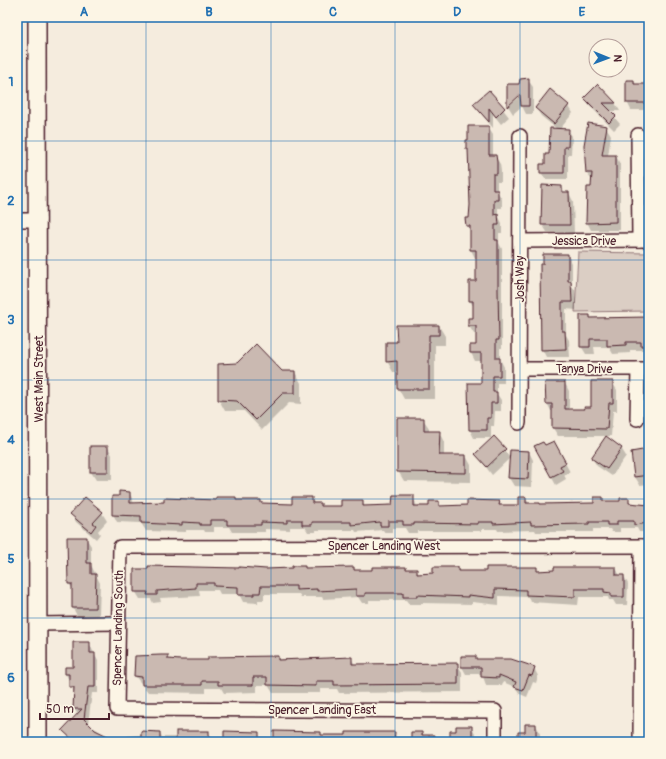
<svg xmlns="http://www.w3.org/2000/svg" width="666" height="759" font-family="Pangolin,sans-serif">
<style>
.green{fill:#dbcec4;stroke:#927678}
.shadow{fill:#0003;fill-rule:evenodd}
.building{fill:#cab9b1;stroke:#4a1f2b}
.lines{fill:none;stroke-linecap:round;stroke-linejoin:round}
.minor-casing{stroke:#4a1f2b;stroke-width:16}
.major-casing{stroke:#4a1f2b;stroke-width:20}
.minor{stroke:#fcf5e5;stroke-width:13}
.major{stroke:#fcf5e5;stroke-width:17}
.grid{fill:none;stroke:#1f6fb2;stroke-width:1;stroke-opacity:0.55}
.labels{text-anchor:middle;stroke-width:3.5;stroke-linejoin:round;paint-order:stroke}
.street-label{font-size:12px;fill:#4a1f2b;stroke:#fcf5e5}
.neatline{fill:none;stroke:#1f6fb2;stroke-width:1.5}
.grid-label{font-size:13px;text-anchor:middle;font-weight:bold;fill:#1f6fb2}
</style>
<rect width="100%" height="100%" fill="#f5ecde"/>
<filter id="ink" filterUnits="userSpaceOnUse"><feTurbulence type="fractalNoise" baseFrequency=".025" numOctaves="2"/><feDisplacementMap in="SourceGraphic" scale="8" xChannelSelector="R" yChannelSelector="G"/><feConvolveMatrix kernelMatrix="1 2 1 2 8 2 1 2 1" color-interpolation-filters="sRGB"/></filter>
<g filter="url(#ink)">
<!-- green -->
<path class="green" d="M 578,252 L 649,253 L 649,311 L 575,312 Z"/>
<!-- shadow -->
<g class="shadow">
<path d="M 528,80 L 533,87 L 533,114 L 526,114 L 522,106 L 513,114 L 508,106 L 508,85 L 520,85 ZM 524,91 L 525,92 L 511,104 L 511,102 Z"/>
<path d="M 634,81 L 636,85 L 647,85 L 649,89 L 649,110 L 631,110 L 627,102 Z"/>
<path d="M 598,86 L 615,103 L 620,111 L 609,111 L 620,124 L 614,130 L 590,106 L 585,98 Z"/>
<path d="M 489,91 L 509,117 L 501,124 L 493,114 L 493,128 L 474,105 Z"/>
<path d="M 568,105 L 573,113 L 560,129 L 568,130 L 572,136 L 571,154 L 568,154 L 568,179 L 545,179 L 541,172 L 550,155 L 557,129 L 541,116 L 536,108 Z"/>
<path d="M 488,127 L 493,135 L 493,156 L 495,156 L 500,164 L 501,171 L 501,182 L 497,182 L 497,191 L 502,199 L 502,208 L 498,208 L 498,215 L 502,223 L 502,233 L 499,233 L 499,243 L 502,249 L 502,348 L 500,348 L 500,359 L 504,367 L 504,383 L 497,383 L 497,394 L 501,400 L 501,411 L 495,411 L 494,426 L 491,426 L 491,438 L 474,438 L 470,430 L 482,384 L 482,361 L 475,361 L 471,353 L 477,346 L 477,334 L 474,334 L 469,326 L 469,319 L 474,319 L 474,307 L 470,301 L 477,282 L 477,258 L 475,258 L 471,250 L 471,233 L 467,225 L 470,219 L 471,205 L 469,153 L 467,149 Z"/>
<path d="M 606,127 L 611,135 L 608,156 L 616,156 L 620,164 L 620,230 L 591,230 L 587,222 L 593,181 L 586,173 Z"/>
<path d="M 562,187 L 565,193 L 569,193 L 573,201 L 574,233 L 547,232 L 542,224 Z"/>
<path d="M 568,255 L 572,263 L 572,286 L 575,290 L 576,310 L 566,309 L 566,335 L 569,340 L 570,357 L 546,357 L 542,349 Z"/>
<path d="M 590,316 L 591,319 L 649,319 L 649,354 L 645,350 L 630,350 L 630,353 L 613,354 L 609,347 L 594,347 L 595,354 L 586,354 L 581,346 Z"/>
<path d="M 439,326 L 445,336 L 445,345 L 435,345 L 435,399 L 404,399 L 398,388 L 398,372 L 393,372 L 387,361 L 398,343 Z"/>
<path d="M 282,372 L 295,372 L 301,383 L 301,404 L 289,403 L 262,430 L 244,411 L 225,411 L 219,400 Z"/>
<path d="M 612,382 L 617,390 L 617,411 L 613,411 L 611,436 L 558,436 L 553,428 L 553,411 L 551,411 L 547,403 L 565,383 L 569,391 L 569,410 L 586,410 L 592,408 Z"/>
<path d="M 423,419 L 429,428 L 429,432 L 439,432 L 444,442 L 444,456 L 466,456 L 471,465 L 471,482 L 404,481 L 398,471 Z"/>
<path d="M 494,438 L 510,458 L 492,475 L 476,454 Z"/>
<path d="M 91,447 L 108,447 L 112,455 L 112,480 L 96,480 L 91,472 Z"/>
<path d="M 535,447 L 558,450 L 570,472 L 564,475 L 566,479 L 556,485 Z"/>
<path d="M 621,448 L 626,456 L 612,476 L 597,466 L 592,458 Z"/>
<path d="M 648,450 L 649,484 L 640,485 L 635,477 L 632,452 Z"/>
<path d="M 529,452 L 533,460 L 532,487 L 514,486 L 509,478 Z"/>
<path d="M 130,493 L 134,504 L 217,501 L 235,498 L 237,501 L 261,501 L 262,504 L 293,505 L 311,498 L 315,504 L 321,504 L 322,507 L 342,507 L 362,501 L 365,507 L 393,506 L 413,496 L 417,507 L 430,507 L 438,502 L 441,506 L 468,506 L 499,502 L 501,506 L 519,506 L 526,498 L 529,504 L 540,505 L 595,504 L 602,498 L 604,502 L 621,502 L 628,499 L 631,504 L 649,506 L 649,532 L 639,532 L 637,528 L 620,528 L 620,532 L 612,532 L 610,529 L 593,529 L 593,532 L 536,532 L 535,530 L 498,531 L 497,529 L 482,529 L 482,531 L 417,531 L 417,533 L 408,533 L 405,528 L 392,528 L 392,533 L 385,533 L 383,530 L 356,532 L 355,530 L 316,530 L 316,532 L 308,532 L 305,527 L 290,527 L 290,530 L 265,529 L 265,532 L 232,532 L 229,527 L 214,527 L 214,532 L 205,532 L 204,530 L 186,530 L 186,532 L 146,531 L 141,523 L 117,522 L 113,514 L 120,497 Z"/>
<path d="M 102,513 L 107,521 L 98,531 L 100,534 L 96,539 L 76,522 L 72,514 Z"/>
<path d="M 86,538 L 91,546 L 91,565 L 100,583 L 99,615 L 77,616 L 73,608 L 73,589 L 69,584 Z"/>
<path d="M 354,568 L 355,571 L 416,570 L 419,575 L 434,574 L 458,568 L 460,572 L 487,572 L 536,568 L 538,572 L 616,568 L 620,576 L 624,576 L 628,584 L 627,605 L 616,605 L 613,600 L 609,600 L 608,597 L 579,597 L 578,605 L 531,602 L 528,597 L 499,596 L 499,605 L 472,602 L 472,604 L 421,603 L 421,604 L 409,604 L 406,600 L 369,600 L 369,603 L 362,603 L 358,597 L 323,599 L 322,597 L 301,597 L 299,594 L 264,594 L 264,600 L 258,600 L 258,603 L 243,602 L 239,594 L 220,594 L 218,590 L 199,590 L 200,596 L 160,598 L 161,602 L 153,603 L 151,599 L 140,599 L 135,591 L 266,570 Z"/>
<path d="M 89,643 L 98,661 L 98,693 L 92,693 L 88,724 L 115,742 L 72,742 L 64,730 L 78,715 L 74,708 L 75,694 L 66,674 L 74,668 Z"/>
<path d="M 168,656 L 170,660 L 209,661 L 278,657 L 280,661 L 351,658 L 355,665 L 457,664 L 462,672 L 462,692 L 339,693 L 337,689 L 320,689 L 320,693 L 273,693 L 268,685 L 257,685 L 257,692 L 224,693 L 221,688 L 206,688 L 206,693 L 148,692 L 135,676 Z"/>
<path d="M 476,657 L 477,660 L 534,668 L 538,676 L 536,683 L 533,682 L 527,697 L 520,694 L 515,687 L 503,682 L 502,685 L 486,685 L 482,674 L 466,674 L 462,667 Z"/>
<path d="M 536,725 L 540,733 L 540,742 L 519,742 Z"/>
<path d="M 471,727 L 475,734 L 475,742 L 453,742 L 451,738 L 457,732 Z"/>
<path d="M 208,732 L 212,737 L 225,738 L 258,732 L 260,737 L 275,738 L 320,733 L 322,736 L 347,736 L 394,733 L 396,737 L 412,737 L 422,733 L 424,736 L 433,736 L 437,742 L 119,742 L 119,739 L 127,739 L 127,736 L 160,733 L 162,737 L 177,737 Z"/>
</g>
<!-- building -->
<g class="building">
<path d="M 529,78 L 529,106 L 521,106 L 520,95 L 507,107 L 507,84 L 519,84 L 520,79 Z"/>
<path d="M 626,80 L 634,80 L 634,84 L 648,84 L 648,103 L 626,103 Z"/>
<path d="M 598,84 L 616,103 L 603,103 L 616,116 L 609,123 L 584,98 Z"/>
<path d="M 550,89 L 569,105 L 554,124 L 535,108 Z"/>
<path d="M 489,90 L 505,108 L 496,117 L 489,108 L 489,122 L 473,104 Z"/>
<path d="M 588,123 L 607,126 L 602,155 L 616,155 L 616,222 L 586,223 L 587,187 L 591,187 L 592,173 L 586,173 L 584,145 Z"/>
<path d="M 468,126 L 489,126 L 489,155 L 496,155 L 497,162 L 497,174 L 493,174 L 493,190 L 498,190 L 498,200 L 494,200 L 494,215 L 498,214 L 499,225 L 495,225 L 495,240 L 498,240 L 498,290 L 499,340 L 496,340 L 496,358 L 500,358 L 500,376 L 493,376 L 493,392 L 497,392 L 497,403 L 491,403 L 491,418 L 487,418 L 487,430 L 469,430 L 468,383 L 481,383 L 481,353 L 470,353 L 470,345 L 476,345 L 476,326 L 468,326 L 468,318 L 473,318 L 473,301 L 469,301 L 469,281 L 476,281 L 476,250 L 470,250 L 470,226 L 466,226 L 465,218 L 469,218 L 470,205 L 468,149 L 466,149 L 466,140 L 468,140 Z"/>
<path d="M 550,128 L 569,129 L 568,147 L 564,147 L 564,173 L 540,173 L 540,164 L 545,164 L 545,154 L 549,154 Z"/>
<path d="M 542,185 L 562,186 L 562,192 L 569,192 L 570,225 L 541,225 Z"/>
<path d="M 543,254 L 568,254 L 568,281 L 571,281 L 572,302 L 562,302 L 562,331 L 565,331 L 566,349 L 541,350 L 540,264 L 543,264 Z"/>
<path d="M 580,315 L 590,315 L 590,318 L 649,317 L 649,346 L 641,346 L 641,342 L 626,342 L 626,345 L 607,346 L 607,339 L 590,339 L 590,347 L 580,347 Z"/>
<path d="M 396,325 L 439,325 L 439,335 L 429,335 L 429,389 L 397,389 L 397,361 L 386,362 L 386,342 L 397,342 Z"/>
<path d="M 256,344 L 282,371 L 295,371 L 295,393 L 283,393 L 256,420 L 237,401 L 218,400 L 218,364 L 237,363 Z"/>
<path d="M 591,381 L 613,381 L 613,403 L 609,403 L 607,429 L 552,428 L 552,404 L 546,404 L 545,382 L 565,382 L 565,409 L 585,409 L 584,407 L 591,407 Z"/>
<path d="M 397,418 L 424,418 L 424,431 L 440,431 L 439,455 L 466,455 L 466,473 L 397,472 Z"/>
<path d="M 494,436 L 506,449 L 487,467 L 475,454 Z"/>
<path d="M 606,436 L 622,448 L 607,469 L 591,458 Z"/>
<path d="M 554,441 L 566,463 L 560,466 L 563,471 L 551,477 L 534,446 L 543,442 L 545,445 Z"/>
<rect x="90" y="446" width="18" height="26"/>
<path d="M 648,449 L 649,475 L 634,477 L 631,452 Z"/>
<path d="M 510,450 L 529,451 L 528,479 L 508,478 Z"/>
<path d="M 119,491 L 130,492 L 130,503 L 164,502 L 164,498 L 216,500 L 216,497 L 236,497 L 236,500 L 261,500 L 261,503 L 292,504 L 292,497 L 312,497 L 312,503 L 321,503 L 321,506 L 341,506 L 341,500 L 363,500 L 363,506 L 392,505 L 393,495 L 414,495 L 414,506 L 429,506 L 429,501 L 439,501 L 439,506 L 467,505 L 467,500 L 500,501 L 499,505 L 518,505 L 518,497 L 526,497 L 526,503 L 540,503 L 540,504 L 594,503 L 594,497 L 603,497 L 603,501 L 620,501 L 620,498 L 629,498 L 629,503 L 649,505 L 649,523 L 634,525 L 634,521 L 617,521 L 617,525 L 607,525 L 607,522 L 589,522 L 589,524 L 531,525 L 531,522 L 493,524 L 493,522 L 478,522 L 478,524 L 414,523 L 414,525 L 403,525 L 403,521 L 388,521 L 388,526 L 380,526 L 380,522 L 351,525 L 351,522 L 312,522 L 312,525 L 302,525 L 302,520 L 287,520 L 287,523 L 261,522 L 261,525 L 227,525 L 227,520 L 210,520 L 210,525 L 200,525 L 200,523 L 182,522 L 182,525 L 141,523 L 141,516 L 112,515 L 112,496 L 119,496 Z"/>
<path d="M 85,497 L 103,512 L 93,523 L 96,525 L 91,532 L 70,514 Z"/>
<path d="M 67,537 L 87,537 L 87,563 L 91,563 L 91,574 L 96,574 L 95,608 L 72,608 L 72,584 L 68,584 Z"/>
<path d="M 148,566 L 239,568 L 239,567 L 266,569 L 292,568 L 292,566 L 305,566 L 305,568 L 354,567 L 354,570 L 372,570 L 372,567 L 406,567 L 406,569 L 417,569 L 417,574 L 433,573 L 433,567 L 458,567 L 458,571 L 486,571 L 486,567 L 537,567 L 537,571 L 554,570 L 554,567 L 616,567 L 616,575 L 624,575 L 624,597 L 611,597 L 611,593 L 604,592 L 604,589 L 575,589 L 575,597 L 526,595 L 526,590 L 495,589 L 495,598 L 468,595 L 468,597 L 417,595 L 417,597 L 403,597 L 403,593 L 365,593 L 365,596 L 356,596 L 356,589 L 317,591 L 317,589 L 296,590 L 296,586 L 261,586 L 260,593 L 254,593 L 254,595 L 238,595 L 238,587 L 214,586 L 214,583 L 196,583 L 196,588 L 157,591 L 157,595 L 147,595 L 148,592 L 134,592 L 134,569 L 148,569 Z"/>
<path d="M 73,642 L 90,642 L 90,653 L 95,653 L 95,687 L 88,687 L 84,719 L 95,730 L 120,742 L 75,742 L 62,730 L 82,709 L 73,709 L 74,687 L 69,687 L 69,674 L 65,674 L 65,667 L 73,667 Z"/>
<path d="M 161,655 L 168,655 L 168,659 L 180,660 L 208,660 L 208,657 L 278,656 L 278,660 L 352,657 L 352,664 L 458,663 L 458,684 L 334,685 L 334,681 L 316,681 L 316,686 L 267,685 L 267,677 L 253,677 L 253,685 L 218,685 L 218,681 L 202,681 L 202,685 L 142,685 L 142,677 L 134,676 L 135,656 Z"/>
<path d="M 461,656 L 476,656 L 476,659 L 511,659 L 535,667 L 532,676 L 529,675 L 523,690 L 514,687 L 516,682 L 499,675 L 499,678 L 481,677 L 481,667 L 461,667 Z"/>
<path d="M 525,724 L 536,724 L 536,742 L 518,742 L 518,732 L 525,732 Z"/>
<path d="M 456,726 L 472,726 L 472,742 L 457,742 L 457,738 L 450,739 L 450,731 L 456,731 Z"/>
<path d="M 141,731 L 160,732 L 160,742 L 141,742 Z"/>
<rect x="176" y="731" width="33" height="11"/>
<path d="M 224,731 L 259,732 L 259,742 L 224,742 Z"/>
<path d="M 274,731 L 321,732 L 321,735 L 346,735 L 346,732 L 395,732 L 394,742 L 274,742 Z"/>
<path d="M 411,732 L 422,732 L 422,735 L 434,735 L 434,742 L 411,742 Z"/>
</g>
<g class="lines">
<defs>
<g id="minor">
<path d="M 638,135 L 639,240"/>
<path d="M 17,220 L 39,220"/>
<path d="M 520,241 L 649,240"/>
<path d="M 520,369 L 649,369"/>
<path d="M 637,419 L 638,369"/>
<path d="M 519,423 L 520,136"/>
<path d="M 38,624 L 118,623"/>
<path d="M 495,742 L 495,711 L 117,709 L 120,547 L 649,546"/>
<path d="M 640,742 L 641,546"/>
</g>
<path id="major" d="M 37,17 L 38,742"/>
</defs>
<!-- minor casing -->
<use href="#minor" class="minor-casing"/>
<!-- major casing -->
<use href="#major" class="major-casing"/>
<!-- minor -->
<use href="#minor" class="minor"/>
<!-- major -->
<use href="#major" class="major"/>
</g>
</g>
<!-- grid -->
<path class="grid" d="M 146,17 L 146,742M 271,17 L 271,742M 395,17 L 395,742M 520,17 L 520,742M 17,141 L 649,141M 17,260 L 649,260M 17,380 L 649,380M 17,499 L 649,499M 17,618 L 649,618"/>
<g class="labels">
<!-- street labels -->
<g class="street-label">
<text x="584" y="245">Jessica Drive</text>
<text transform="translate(520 279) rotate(-90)" y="4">Josh Way</text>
<text x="584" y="373">Tanya Drive</text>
<text transform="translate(39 379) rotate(-90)" y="4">West Main Street</text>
<text x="384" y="550">Spencer Landing West</text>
<text transform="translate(118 628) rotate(-89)" y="4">Spencer Landing South</text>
<text x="322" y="714">Spencer Landing East</text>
</g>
</g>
<!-- margin -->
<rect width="666" height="759" fill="none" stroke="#fcf5e5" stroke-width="44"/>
<!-- north arrow -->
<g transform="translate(608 58) rotate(91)"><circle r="19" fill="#fcf5e5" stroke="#b59f9b"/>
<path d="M0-3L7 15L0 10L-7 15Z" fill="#1f6fb2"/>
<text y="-6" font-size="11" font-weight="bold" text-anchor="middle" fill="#4a1f2b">N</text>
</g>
<!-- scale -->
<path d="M40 713v6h69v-6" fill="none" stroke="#4a1f2b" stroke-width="2"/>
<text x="46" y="713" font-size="12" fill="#4a1f2b" stroke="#fcf5e5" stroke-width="3" paint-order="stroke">50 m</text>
<rect x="22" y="22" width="622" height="715" class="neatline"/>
<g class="grid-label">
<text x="84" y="16">A</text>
<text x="209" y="16">B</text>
<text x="333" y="16">C</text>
<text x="457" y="16">D</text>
<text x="582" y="16">E</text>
<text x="11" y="86">1</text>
<text x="11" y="205">2</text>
<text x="11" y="324">3</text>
<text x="11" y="444">4</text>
<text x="11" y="563">5</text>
<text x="11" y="682">6</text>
</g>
</svg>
